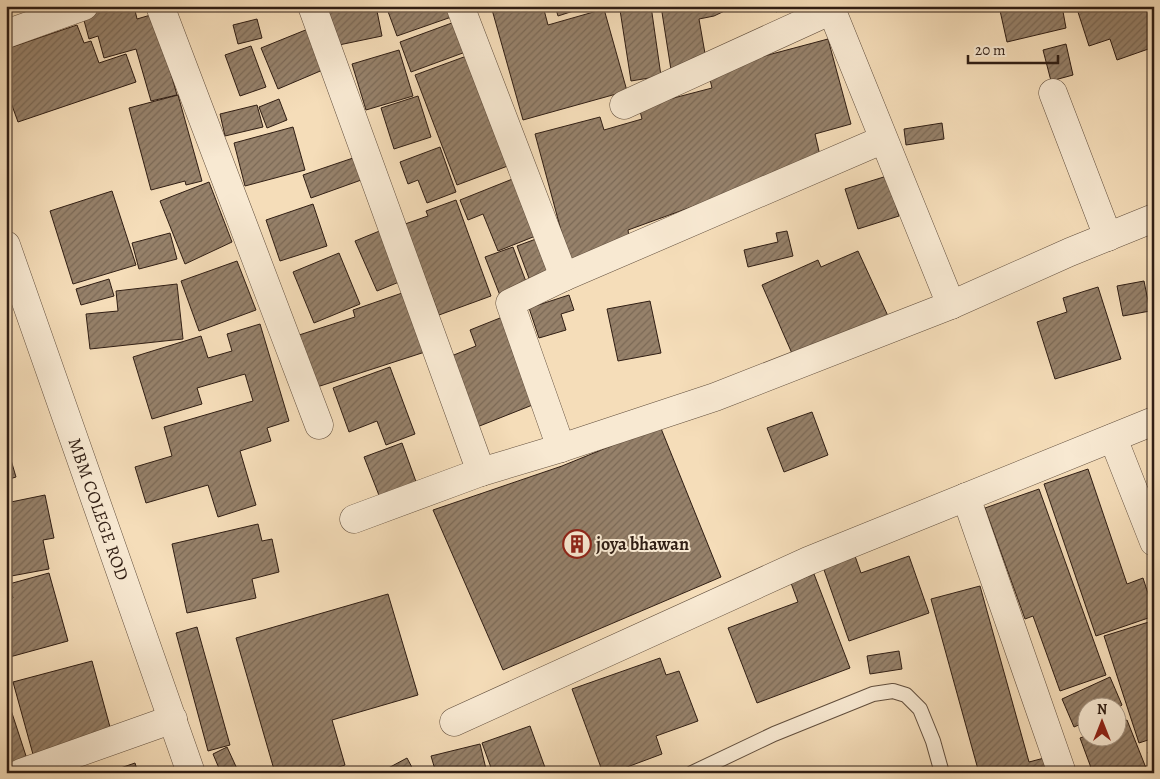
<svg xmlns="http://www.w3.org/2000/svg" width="1160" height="779" font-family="Alegreya,serif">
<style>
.building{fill:url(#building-hatch);stroke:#301e14}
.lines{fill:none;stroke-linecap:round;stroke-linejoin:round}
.service-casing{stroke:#614e3d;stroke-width:16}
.minor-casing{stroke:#614e3d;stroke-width:29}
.service{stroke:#f8e9d2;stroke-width:14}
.minor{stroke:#f8e9d2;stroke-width:28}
.labels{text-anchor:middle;stroke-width:4;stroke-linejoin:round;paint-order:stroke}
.street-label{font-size:18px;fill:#301e14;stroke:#f8e9d2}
.poi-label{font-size:18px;font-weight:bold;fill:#301e14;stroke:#f8e9d2;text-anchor:start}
</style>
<defs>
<pattern id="building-hatch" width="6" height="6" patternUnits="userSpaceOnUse" patternTransform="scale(1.25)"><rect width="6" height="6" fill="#96816a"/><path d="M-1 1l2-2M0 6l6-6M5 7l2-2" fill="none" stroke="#7b6956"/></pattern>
</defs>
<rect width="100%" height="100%" fill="#f5ddb9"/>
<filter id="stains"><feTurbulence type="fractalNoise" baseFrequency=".004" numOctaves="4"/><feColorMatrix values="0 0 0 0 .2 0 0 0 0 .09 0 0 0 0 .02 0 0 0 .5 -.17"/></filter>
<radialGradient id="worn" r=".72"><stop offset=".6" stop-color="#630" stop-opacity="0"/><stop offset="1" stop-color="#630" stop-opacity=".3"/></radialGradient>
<!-- building -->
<g class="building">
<path d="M 105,6 L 134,6 L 137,19 L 154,14 L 177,95 L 151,101 L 136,49 L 104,58 L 98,36 L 89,39 L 82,13 Z"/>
<path d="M 326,6 L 376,6 L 382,36 L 334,46 Z"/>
<path d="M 386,6 L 458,6 L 460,14 L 397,36 Z"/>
<path d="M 491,6 L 543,6 L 548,25 L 604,9 L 627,91 L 523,120 Z"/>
<path d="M 555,6 L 589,6 L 558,16 Z"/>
<path d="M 651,6 L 661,76 L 631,81 L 620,10 Z"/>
<path d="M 661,6 L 735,6 L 714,16 L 699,19 L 707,65 L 671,70 Z"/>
<path d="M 774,6 L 790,6 L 776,12 Z"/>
<path d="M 999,6 L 1062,6 L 1066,28 L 1007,42 Z"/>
<path d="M 1086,6 L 1154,6 L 1154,47 L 1117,60 L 1110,39 L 1089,46 L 1077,9 Z"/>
<path d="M 257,19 L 262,38 L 238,44 L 233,25 Z"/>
<path d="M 460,20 L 471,50 L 411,72 L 400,42 Z"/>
<path d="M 77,25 L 84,43 L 91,41 L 99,63 L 126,54 L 136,82 L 18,122 L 6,89 L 6,49 Z"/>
<path d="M 308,29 L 325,69 L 278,89 L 261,48 Z"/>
<path d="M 828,39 L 851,124 L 815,134 L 821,160 L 628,230 L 630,245 L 569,260 L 535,134 L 600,117 L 604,130 L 642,119 L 639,107 L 712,88 L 708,71 Z"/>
<path d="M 1066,44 L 1073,75 L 1051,81 L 1043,50 Z"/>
<path d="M 251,46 L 266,87 L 240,96 L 225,55 Z"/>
<path d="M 399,50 L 413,96 L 366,110 L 352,64 Z"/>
<path d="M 472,54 L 513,164 L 457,185 L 415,75 Z"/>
<path d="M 178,95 L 202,181 L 186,185 L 185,181 L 151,190 L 129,108 Z"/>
<path d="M 418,96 L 431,137 L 394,149 L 381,108 Z"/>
<path d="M 279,99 L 287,120 L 267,128 L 259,107 Z"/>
<path d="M 257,105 L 263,127 L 225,136 L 220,114 Z"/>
<path d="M 942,123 L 944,139 L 906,145 L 904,129 Z"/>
<path d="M 293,127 L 305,170 L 245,186 L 234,143 Z"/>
<path d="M 440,147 L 456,192 L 427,203 L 418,180 L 408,184 L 400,162 Z"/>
<path d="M 356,157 L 364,179 L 311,198 L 303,175 Z"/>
<path d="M 887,176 L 899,216 L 858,229 L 845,189 Z"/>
<path d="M 515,178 L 538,235 L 498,251 L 483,214 L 468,220 L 460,200 Z"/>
<path d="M 209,182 L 232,242 L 185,264 L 160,201 Z"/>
<path d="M 112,191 L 136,265 L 73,284 L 50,211 Z"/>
<path d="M 456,200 L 491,296 L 439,315 L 405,224 L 428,216 L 426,211 Z"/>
<path d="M 313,204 L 327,246 L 280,261 L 266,220 Z"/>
<path d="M 382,230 L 404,280 L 377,291 L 355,241 Z"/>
<path d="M 787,231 L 793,256 L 748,267 L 744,250 L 778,242 L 776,233 Z"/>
<path d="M 170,233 L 177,259 L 139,269 L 132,243 Z"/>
<path d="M 544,236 L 557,271 L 530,281 L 517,246 Z"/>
<path d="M 513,247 L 528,287 L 501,298 L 485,257 Z"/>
<path d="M 858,251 L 888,316 L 794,358 L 762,285 L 818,260 L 821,267 Z"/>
<path d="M 339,253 L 360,304 L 314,323 L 293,272 Z"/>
<path d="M 237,261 L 256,310 L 199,331 L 181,281 Z"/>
<path d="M 109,279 L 114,296 L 81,305 L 76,289 Z"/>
<path d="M 1144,281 L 1150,311 L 1123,316 L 1117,286 Z"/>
<path d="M 177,284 L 183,339 L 90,349 L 86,314 L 118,311 L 116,291 Z"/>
<path d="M 1098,287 L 1121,359 L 1055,379 L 1037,322 L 1067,312 L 1063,298 Z"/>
<path d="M 408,291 L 428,351 L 317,387 L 299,335 L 355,317 L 353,310 Z"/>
<path d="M 569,295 L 574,310 L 561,314 L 566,330 L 539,338 L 529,308 Z"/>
<path d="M 650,301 L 661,353 L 618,361 L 607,309 Z"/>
<path d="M 505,316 L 535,404 L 472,429 L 444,359 L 476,346 L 470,330 Z"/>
<path d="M 260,324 L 289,421 L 267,428 L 271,441 L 240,451 L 256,505 L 218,517 L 208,485 L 146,503 L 135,467 L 172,456 L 164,427 L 253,401 L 245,374 L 197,388 L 202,404 L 152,419 L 133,357 L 201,336 L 208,358 L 232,351 L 227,334 Z"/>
<path d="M 390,367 L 415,434 L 386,445 L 377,421 L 349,432 L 333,388 Z"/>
<path d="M 812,412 L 828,455 L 784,472 L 767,428 Z"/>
<path d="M 660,426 L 721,577 L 503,670 L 433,510 L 562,466 Z"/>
<path d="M 6,443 L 16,477 L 6,480 Z"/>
<path d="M 402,443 L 419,490 L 382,503 L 364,457 Z"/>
<path d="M 1088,469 L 1127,584 L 1143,578 L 1154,612 L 1154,616 L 1096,636 L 1044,484 Z"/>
<path d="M 1154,485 L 1154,520 L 1142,488 Z"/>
<path d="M 1039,489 L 1106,675 L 1060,691 L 1033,616 L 1025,619 L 985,508 Z"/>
<path d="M 45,495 L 54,538 L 43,540 L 49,569 L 6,577 L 6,503 Z"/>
<path d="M 258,524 L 262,541 L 272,539 L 279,572 L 252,579 L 256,598 L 187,613 L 172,544 Z"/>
<path d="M 855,556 L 861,573 L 909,556 L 929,613 L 849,641 L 823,567 Z"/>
<path d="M 49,573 L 68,641 L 6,658 L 6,600 L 13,598 L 9,584 Z"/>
<path d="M 814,574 L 850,668 L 757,703 L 728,628 L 798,602 L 791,583 Z"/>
<path d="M 980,586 L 1029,762 L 1048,757 L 1053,773 L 979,773 L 931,599 Z"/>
<path d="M 388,594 L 418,695 L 332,720 L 345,765 L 320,773 L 275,773 L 236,638 Z"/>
<path d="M 1152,621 L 1154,628 L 1154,738 L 1139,743 L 1104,636 Z"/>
<path d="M 197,627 L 230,745 L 208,751 L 176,633 Z"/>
<path d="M 899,651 L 902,669 L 870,674 L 867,656 Z"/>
<path d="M 660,658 L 666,675 L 679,671 L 698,721 L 656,736 L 662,754 L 611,773 L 603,773 L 572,689 Z"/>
<path d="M 92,661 L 113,738 L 34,758 L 13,682 Z"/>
<path d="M 1110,677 L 1122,705 L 1118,708 L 1088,706 L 1088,721 L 1074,727 L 1062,699 Z"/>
<path d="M 10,707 L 27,759 L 6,766 L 6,708 Z"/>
<path d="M 1127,720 L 1148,773 L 1093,773 L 1080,738 L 1088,735 L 1118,736 L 1118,724 Z"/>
<path d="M 530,726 L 547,773 L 493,773 L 482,743 Z"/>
<path d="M 480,744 L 487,773 L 436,773 L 431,756 Z"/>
<path d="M 227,747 L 239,773 L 221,773 L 213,754 Z"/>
<path d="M 1154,751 L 1154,773 L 1153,773 L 1148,752 Z"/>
<path d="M 407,758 L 415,773 L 379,773 Z"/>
<path d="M 135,763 L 138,773 L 106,773 Z"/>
</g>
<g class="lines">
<defs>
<path id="service" d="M 692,773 L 774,734 L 873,694 L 893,691 L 906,695 L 920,709 L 933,741 L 942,773"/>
<g id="minor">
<path d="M 160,6 L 319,425"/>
<path d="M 312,6 L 481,472"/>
<path d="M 460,6 L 564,277 L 882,140"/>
<path d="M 830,6 L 951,305"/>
<path d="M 6,34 L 84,6"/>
<path d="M 1053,93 L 1108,237"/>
<path d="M 624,105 L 832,10"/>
<path id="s1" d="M 6,245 L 191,773"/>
<path d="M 1113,438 L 1154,542"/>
<path d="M 561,448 L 510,303 L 564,277"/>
<path d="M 966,497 L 1062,773"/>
<path d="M 354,519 L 481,472 L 561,448 L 715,397 L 951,305 L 1070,252 L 1154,218"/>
<path d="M 454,722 L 808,561 L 1154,421"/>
<path d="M 21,773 L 173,719"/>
</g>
</defs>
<!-- service casing -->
<use href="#service" class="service-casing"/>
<!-- minor casing -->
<use href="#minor" class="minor-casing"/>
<!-- service -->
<use href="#service" class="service"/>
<!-- minor -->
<use href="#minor" class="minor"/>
</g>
<!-- icons -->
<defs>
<symbol id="building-ring" viewBox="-11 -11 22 22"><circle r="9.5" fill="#f8e9d2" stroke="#8f2418" stroke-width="1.5"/><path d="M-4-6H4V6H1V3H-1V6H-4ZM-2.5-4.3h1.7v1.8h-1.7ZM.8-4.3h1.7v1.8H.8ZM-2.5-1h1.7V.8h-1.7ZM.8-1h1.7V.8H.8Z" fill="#8f2418"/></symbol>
</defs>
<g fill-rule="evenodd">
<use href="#building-ring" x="561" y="528" width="32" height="32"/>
</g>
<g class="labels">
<!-- street labels -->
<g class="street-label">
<text dy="6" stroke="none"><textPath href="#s1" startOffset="280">MBM COLEGE ROD</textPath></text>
</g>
<!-- poi labels -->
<g class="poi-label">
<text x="596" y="550">joya bhawan</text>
</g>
</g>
<!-- margin -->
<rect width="1160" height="779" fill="none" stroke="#f5ddb9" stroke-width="25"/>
<rect x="8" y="8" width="1145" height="764" fill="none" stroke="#301e14" stroke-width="2.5"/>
<rect x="12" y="12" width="1135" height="754" fill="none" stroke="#301e14"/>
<!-- north arrow -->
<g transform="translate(1102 722)"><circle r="24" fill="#f8e9d2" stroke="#a89886"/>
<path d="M0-4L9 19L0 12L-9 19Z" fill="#8f2418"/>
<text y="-8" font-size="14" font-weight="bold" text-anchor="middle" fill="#301e14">N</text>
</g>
<!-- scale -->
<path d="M968 55v8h90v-8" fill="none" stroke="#301e14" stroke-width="2.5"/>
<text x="975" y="55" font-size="15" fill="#301e14" stroke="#f8e9d2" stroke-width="4" paint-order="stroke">20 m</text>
<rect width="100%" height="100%" filter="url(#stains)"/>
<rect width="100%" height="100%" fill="url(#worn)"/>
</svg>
